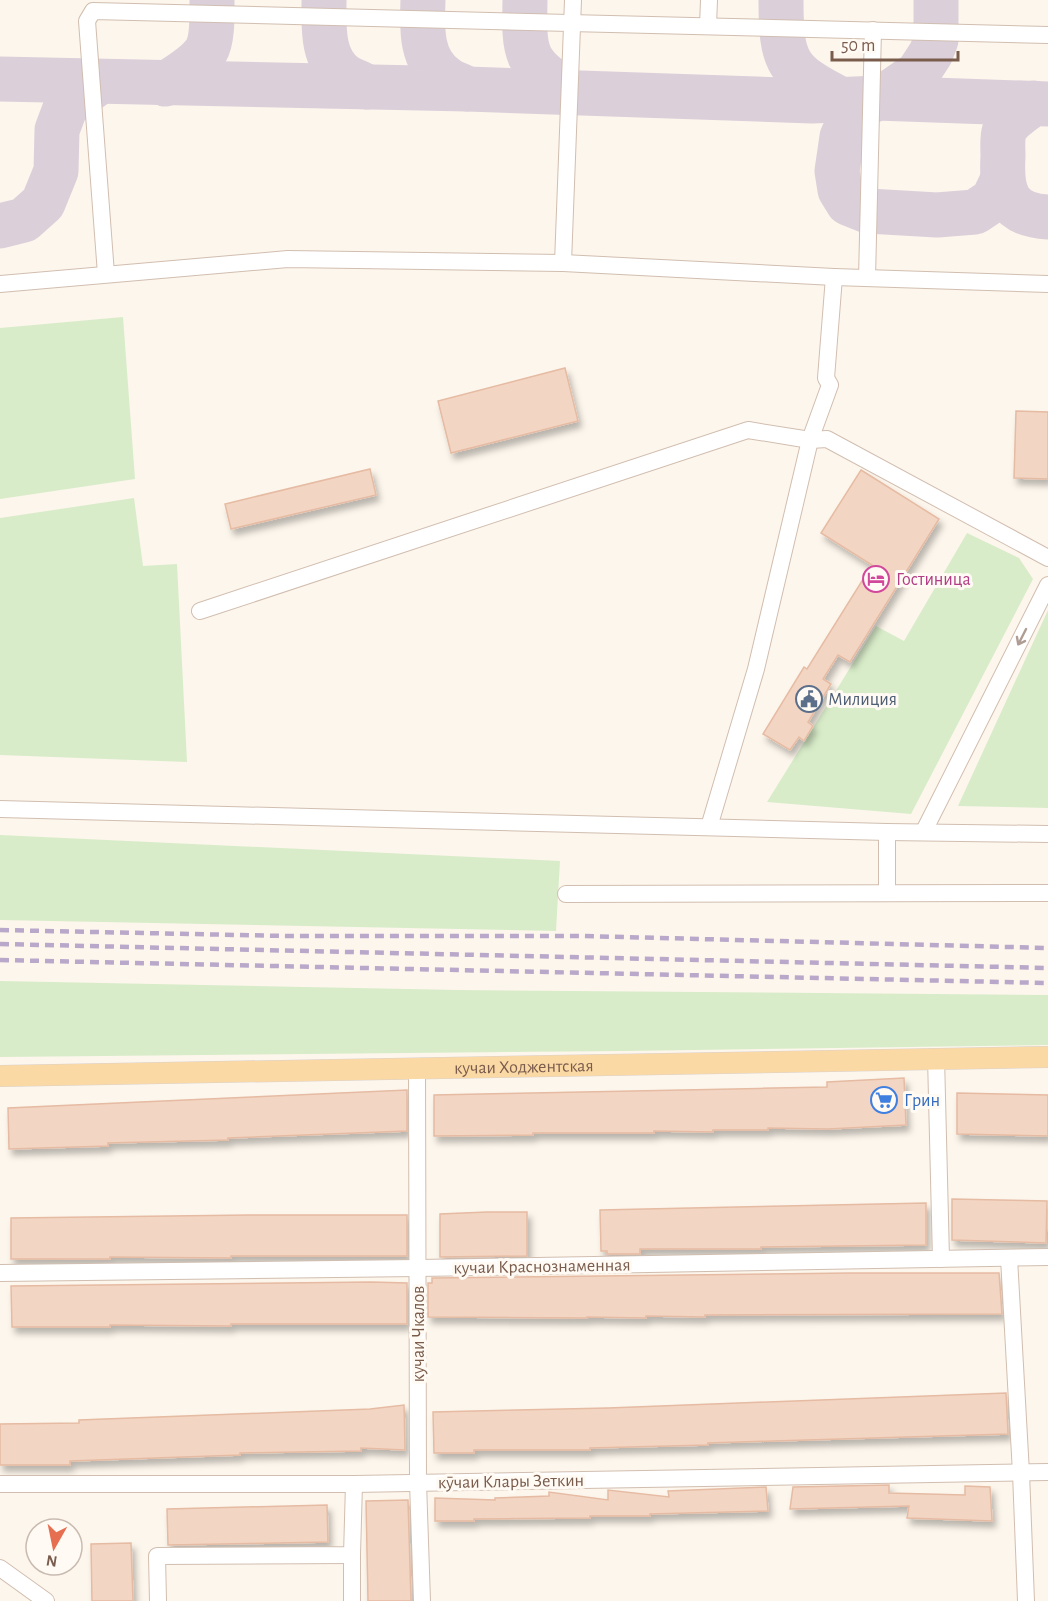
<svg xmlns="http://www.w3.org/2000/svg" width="1048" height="1601" font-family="'Alegreya Sans',sans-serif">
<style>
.green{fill:#d8ecc9}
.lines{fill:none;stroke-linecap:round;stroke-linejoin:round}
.taxiway{stroke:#dbcfda;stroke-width:45}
.building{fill:#f3d5c3;stroke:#e6bba3;stroke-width:1.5;filter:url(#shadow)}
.minor-casing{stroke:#d1beb0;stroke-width:18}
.major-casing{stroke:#dad1cd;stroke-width:22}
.minor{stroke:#fff;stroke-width:16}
.major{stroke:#fbd9a5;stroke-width:21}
.rail{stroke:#b9a8c9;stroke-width:4.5;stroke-dasharray:9 6;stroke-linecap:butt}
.oneway{stroke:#af9d94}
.labels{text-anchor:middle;stroke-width:6;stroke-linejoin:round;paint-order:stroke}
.hotel-label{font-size:18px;fill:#b23c85;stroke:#fffaf3;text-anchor:start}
.service-label{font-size:18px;fill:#4e5e75;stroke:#fffaf3;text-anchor:start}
.street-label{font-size:18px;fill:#7a5c4d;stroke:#fffaf3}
.shop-label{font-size:18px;fill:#366cbe;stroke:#fffaf3;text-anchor:start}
</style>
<defs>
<filter id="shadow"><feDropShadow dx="3.5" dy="6" stdDeviation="3" flood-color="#0004"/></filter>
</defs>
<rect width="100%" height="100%" fill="#fdf6ec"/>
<!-- green -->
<g class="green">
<path d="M 123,317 L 135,479 L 0,499 L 0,328 Z"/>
<path d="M 134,498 L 143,566 L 177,564 L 187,762 L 0,755 L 0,518 Z"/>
<path d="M 967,533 L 1019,558 L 1033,579 L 911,814 L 767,802 L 876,626 L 904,641 Z"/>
<path d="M 1048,610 L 1048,808 L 958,806 Z"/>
<path d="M 0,835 L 560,861 L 556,931 L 0,920 Z"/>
<path d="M 0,981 L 458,990 L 1048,995 L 1048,1045 L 623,1051 L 0,1057 Z"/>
</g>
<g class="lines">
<!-- taxiway -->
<g class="taxiway">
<path d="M 324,0 C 324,26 321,58 345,76 C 352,80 360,83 367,87"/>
<path d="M 423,0 C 422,28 420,60 446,78 C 452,83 461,85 467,89"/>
<path d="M 525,0 C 524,52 523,65 571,92"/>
<path d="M 781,0 C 781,62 786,72 842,100"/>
<path d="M 936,0 L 936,40 L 931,53 L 918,73 L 892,91 L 863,105 L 851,117 L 842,137 L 837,171 L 840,190 L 848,203 L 868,211 L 937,215 L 975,212 L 993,200 L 1002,181"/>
<path d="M 0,79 L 467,89 L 812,101 L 877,98 L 1048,104"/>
<path d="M 165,84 C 178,76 198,64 206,51 C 213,39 212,14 212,0"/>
<path d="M 1034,103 C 1024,111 1008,120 1004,132 C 1002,139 1003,149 1003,156 C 1001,191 1006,215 1048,217"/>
<path d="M 0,226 L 24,220 L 43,203 L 56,171 L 57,130 L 66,106 L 98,83"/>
</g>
</g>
<!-- building -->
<g class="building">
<path d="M 565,368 L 578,421 L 451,453 L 438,401 Z"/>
<path d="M 1016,411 L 1048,412 L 1048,479 L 1014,478 Z"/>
<path d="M 370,469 L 376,495 L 231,529 L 225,504 Z"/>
<path d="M 861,470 L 939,519 L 850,662 L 838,655 L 823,679 L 831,684 L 808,722 L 813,726 L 804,741 L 799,737 L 790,750 L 763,734 L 804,667 L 807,669 L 872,565 L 821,533 Z"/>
<path d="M 904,1078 L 906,1125 L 828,1129 L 768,1128 L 768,1130 L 713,1130 L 713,1132 L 654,1131 L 654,1133 L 533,1133 L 533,1135 L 434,1136 L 434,1095 L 827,1087 L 827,1082 Z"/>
<path d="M 407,1090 L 407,1131 L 228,1138 L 228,1140 L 108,1143 L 108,1146 L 9,1149 L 8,1108 Z"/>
<path d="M 957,1093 L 1048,1095 L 1048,1136 L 957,1134 Z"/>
<path d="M 952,1199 L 1047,1201 L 1046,1243 L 952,1240 Z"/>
<path d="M 926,1203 L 926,1245 L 761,1247 L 761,1249 L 640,1249 L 640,1254 L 607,1254 L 607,1251 L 601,1251 L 600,1210 Z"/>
<path d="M 487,1212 L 527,1212 L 527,1256 L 440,1257 L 440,1214 Z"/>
<path d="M 250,1215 L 407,1215 L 407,1256 L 231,1256 L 231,1258 L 110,1257 L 110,1259 L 11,1259 L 11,1218 Z"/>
<path d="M 851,1273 L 999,1273 L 1002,1314 L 705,1315 L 705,1317 L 646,1316 L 646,1318 L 587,1317 L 587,1318 L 428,1317 L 428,1283 L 432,1283 L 432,1278 Z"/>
<path d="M 371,1282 L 407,1283 L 407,1324 L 231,1324 L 231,1326 L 110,1325 L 110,1327 L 12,1327 L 11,1286 Z"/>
<path d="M 1006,1393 L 1008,1434 L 708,1443 L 708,1445 L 590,1448 L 590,1450 L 474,1450 L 474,1453 L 434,1453 L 433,1412 L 608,1408 Z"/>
<path d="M 404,1405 L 405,1450 L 361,1448 L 361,1451 L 240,1453 L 240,1455 L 70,1461 L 70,1465 L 0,1465 L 0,1424 L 79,1423 L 79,1420 L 370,1409 Z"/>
<path d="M 889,1485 L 889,1493 L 965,1495 L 965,1486 L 990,1487 L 992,1521 L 907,1518 L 909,1506 L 790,1509 L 793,1487 Z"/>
<path d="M 766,1487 L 768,1511 L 650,1514 L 650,1516 L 590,1516 L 590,1518 L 474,1519 L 474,1521 L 435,1521 L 435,1498 L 495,1500 L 495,1498 L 549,1496 L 549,1492 L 608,1500 L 608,1490 L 669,1497 L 668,1491 Z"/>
<path d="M 408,1500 L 411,1601 L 368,1601 L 366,1501 Z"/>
<path d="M 327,1505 L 328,1542 L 168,1545 L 167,1509 Z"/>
<path d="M 131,1543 L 133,1601 L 92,1601 L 91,1544 Z"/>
</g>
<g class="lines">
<defs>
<g id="minor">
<path d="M 708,26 L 709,0"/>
<path d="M 563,263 L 573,0"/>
<path d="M 106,274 L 87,21 L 93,11 L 1048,35"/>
<path d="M 867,278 L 873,30"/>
<path d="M 0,284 L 288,259 L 563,263 L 834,277 L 1048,284"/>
<path d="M 200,611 L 748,430 L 810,440 L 827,439 L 1048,558"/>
<path d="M 0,809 L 887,832 L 1048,834"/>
<path d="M 709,827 L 756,669 L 810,440 L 830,385 L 826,378 L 834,277"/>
<path d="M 924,831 L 1048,585"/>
<path d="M 887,893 L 887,832"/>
<path d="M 566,894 L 1048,893"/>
<path d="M 936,1057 L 941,1259"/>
<path d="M 417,1068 L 418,1482 L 422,1601"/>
<path d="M 1009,1258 L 1021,1473 L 1026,1601"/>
<path d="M 0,1273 L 418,1268 L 1048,1257"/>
<path d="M 0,1484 L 354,1484 L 1048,1472"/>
<path d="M 352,1555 L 352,1601"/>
<path d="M 0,1568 L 46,1601"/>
<path d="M 158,1601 L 157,1556 L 352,1555 L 354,1484"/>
</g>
<g id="major">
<path id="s1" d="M 0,1076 L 1048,1057"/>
</g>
</defs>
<!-- minor casing -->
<use href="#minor" class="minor-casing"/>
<!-- major casing -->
<use href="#major" class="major-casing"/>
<!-- minor -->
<use href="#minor" class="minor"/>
<!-- major -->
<use href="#major" class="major"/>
<!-- rail -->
<g class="rail">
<path d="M 0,930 L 286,936 L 584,936 L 1048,948"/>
<path d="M 0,944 L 1048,968"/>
<path d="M 0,960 L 1048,983"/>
</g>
</g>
<!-- one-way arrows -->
<defs><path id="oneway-shaft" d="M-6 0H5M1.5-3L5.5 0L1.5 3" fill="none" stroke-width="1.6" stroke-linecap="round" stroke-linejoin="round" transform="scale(1.5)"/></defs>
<use class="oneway" href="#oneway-shaft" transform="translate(1022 637) rotate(117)"/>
<!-- icons -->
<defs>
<symbol id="hotel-ring" viewBox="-11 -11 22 22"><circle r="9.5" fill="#fffaf3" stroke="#d1479c" stroke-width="1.5"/><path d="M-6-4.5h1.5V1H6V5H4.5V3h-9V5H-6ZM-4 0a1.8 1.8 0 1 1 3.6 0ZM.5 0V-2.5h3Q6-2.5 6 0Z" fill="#d1479c"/></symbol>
<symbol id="civic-ring" viewBox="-11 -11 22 22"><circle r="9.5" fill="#fffaf3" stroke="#5c6f8a" stroke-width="1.5"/><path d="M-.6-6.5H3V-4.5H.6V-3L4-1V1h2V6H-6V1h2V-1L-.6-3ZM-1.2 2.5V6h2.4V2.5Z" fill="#5c6f8a"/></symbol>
<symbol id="supermarket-ring" viewBox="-11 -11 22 22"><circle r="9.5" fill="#fffaf3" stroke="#3f7fe0" stroke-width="1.5"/><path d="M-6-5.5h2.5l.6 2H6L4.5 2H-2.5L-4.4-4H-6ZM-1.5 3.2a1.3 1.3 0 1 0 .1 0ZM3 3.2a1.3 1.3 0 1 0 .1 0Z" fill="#3f7fe0"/></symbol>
</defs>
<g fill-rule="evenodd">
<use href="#hotel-ring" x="861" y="564" width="30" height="30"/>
<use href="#civic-ring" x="794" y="684" width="30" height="30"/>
<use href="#supermarket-ring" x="869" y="1085" width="30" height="30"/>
</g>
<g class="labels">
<!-- hotel labels -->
<g class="hotel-label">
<text x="896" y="585">Гостиница</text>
</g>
<!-- service labels -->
<g class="service-label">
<text x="828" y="705">Милиция</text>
</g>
<!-- street labels -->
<g class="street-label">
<text dy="6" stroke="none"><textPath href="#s1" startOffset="524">кучаи Ходжентская</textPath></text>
<text transform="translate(542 1266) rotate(-1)" y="6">кучаи Краснознаменная</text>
<text transform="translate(418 1334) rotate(-90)" y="6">кучаи Чкалов</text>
<text transform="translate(511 1481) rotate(-1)" y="6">кӯчаи Клары Зеткин</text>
</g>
<!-- shop labels -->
<g class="shop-label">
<text x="904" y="1106">Грин</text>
</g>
</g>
<!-- north arrow -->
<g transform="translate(54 1547) rotate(189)"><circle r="28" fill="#fffaf3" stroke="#cabbb1" stroke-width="1.5"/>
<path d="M0-4.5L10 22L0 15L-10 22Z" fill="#e76f51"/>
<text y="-9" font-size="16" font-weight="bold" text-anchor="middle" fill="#7a5c4d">N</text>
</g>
<!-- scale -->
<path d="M832 51v9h126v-9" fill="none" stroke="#7a5c4d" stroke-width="3"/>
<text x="841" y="51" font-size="18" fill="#7a5c4d" stroke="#fffaf3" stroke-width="4.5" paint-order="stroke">50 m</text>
</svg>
